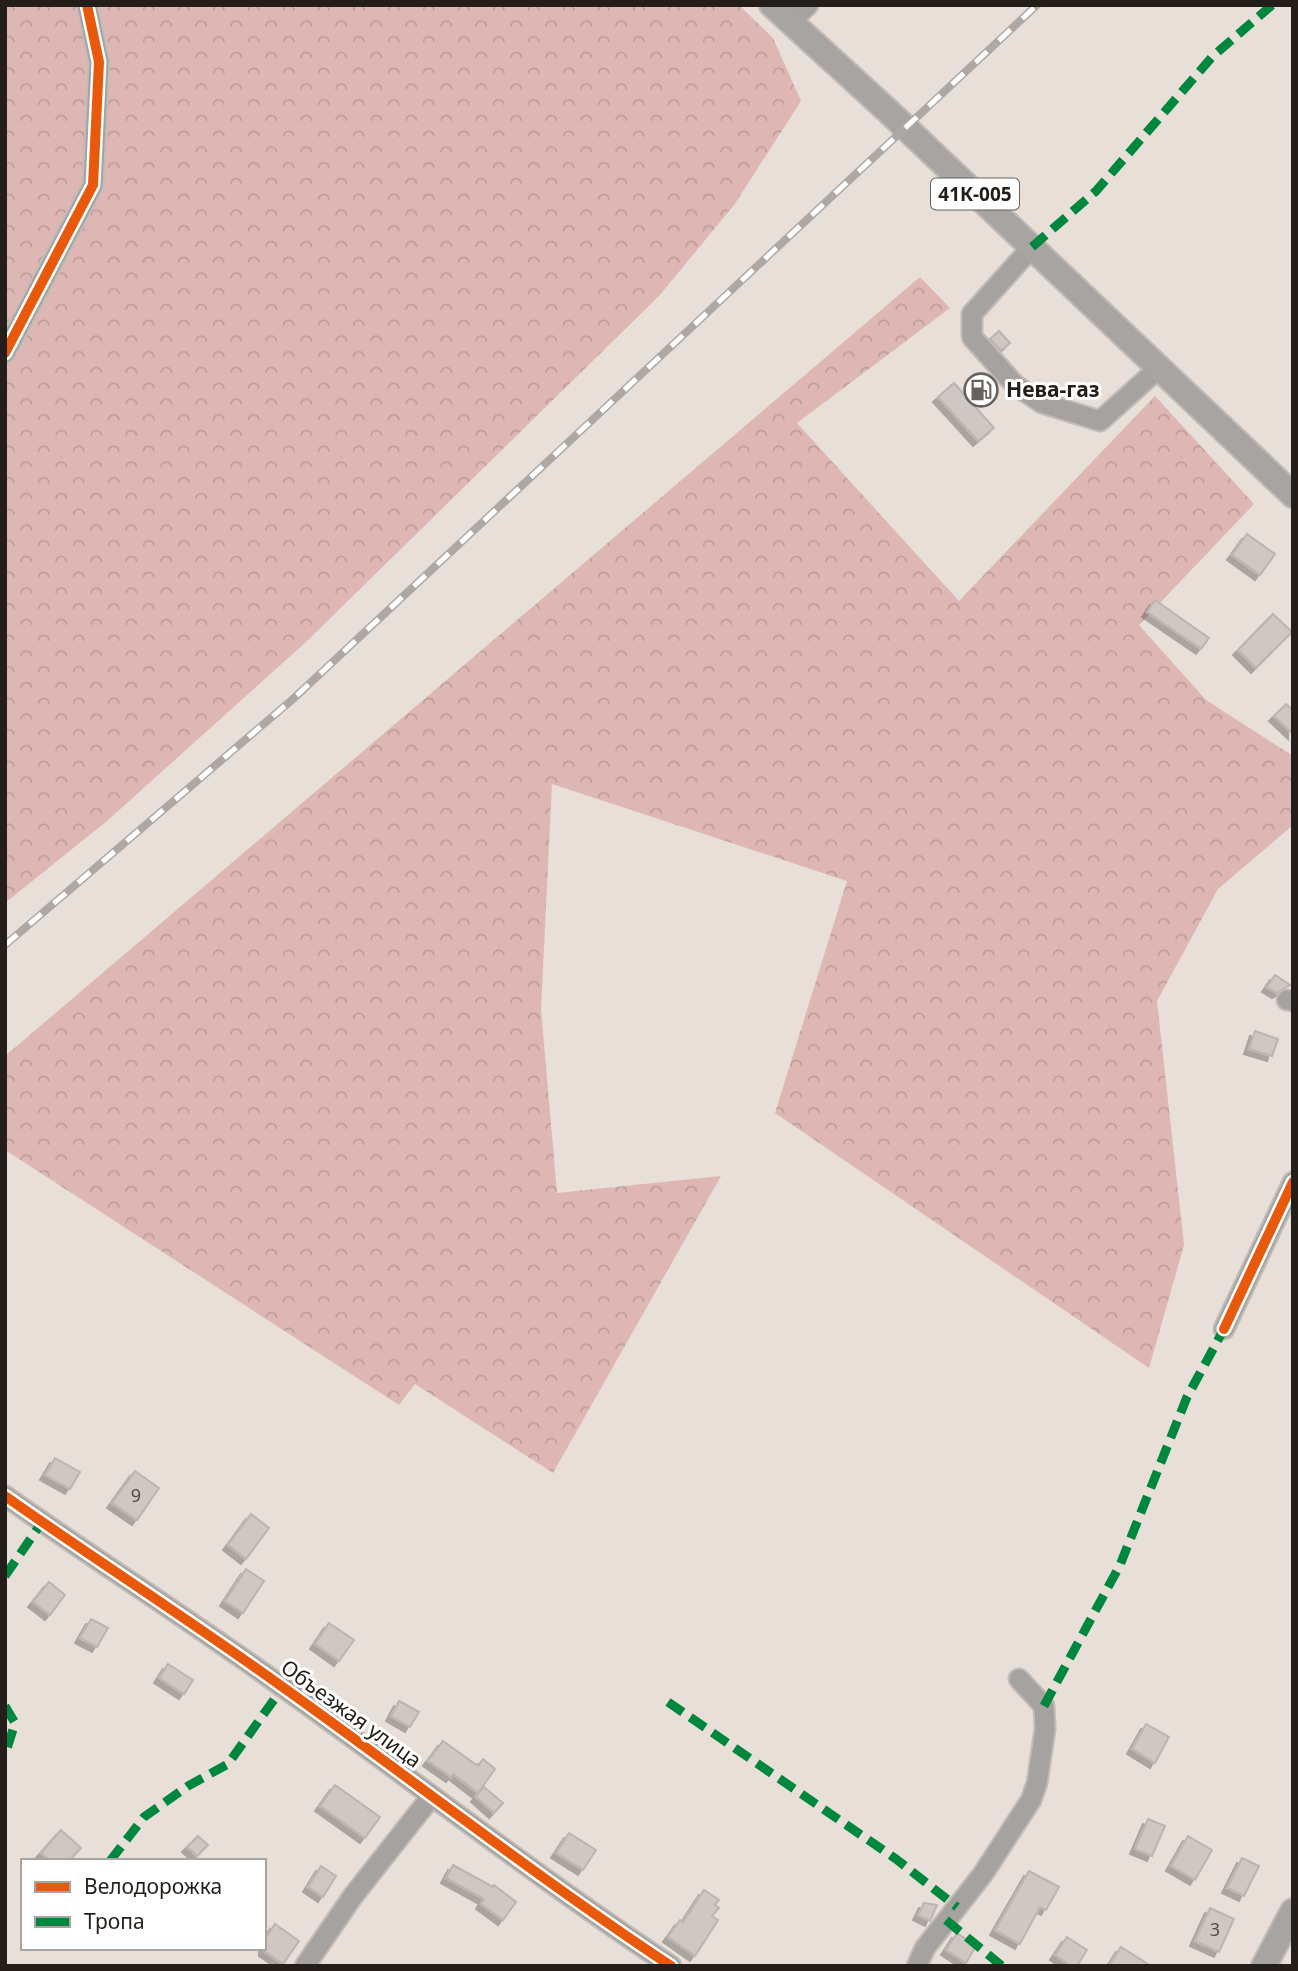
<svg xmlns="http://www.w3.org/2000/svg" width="1298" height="1971" font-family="'Noto Sans',sans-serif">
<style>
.forest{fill:url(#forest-crowns)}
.building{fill:#cfc7c3;stroke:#bbb4af;stroke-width:2;filter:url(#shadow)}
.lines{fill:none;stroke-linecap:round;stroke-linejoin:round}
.minor-casing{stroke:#c2bcb7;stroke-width:23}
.major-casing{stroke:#c2bcb7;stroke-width:28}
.minor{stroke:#a5a29f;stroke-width:19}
.major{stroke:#a8a4a1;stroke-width:24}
.rail-casing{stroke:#ada8a4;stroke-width:8}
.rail{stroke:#fff;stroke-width:5;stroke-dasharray:16;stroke-linecap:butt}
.quiet{stroke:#00873e;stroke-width:9;stroke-dasharray:18 9;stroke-linecap:butt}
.cycleway-casing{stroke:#fff;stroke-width:15}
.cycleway{stroke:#e8590c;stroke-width:10}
.labels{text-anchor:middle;stroke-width:6;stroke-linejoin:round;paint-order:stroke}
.number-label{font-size:18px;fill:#514b46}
.shield{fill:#fff;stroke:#65625e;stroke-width:2}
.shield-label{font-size:19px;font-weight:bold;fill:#231e19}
.poi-label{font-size:21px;font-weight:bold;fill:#231e19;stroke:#fff;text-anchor:start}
.street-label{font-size:21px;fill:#231e19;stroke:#fff}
</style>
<defs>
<pattern id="forest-crowns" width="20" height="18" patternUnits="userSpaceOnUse" patternTransform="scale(1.75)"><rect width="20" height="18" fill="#deb7b4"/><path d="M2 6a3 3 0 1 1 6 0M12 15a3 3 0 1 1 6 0" fill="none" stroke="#be9d9a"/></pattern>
<filter id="shadow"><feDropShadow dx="-5" dy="5" stdDeviation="0" flood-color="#0004"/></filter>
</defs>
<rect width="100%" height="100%" fill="#e7dfd8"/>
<!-- forest -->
<g class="forest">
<path d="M 5,5 L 739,5 L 773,38 L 801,101 L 734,205 L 659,296 L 306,642 L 107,821 L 5,903 Z"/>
<path d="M 920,277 L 950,308 L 797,423 L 959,601 L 1155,396 L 1254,504 L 1139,625 L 1206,700 L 1293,756 L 1293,825 L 1218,889 L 1157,1001 L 1184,1245 L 1149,1368 L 775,1113 L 847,881 L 552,784 L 541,1009 L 557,1193 L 721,1176 L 553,1473 L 415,1384 L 399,1405 L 5,1150 L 5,1056 Z"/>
</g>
<!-- building -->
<g class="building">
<path d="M 999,331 L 1010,343 L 1001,351 L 990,339 Z"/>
<path d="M 954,383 L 994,428 L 978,441 L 938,397 Z"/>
<path d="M 1247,534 L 1275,554 L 1260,575 L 1232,555 Z"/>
<path d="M 1155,600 L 1209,638 L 1201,649 L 1147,612 Z"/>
<path d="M 1273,614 L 1292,632 L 1256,668 L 1238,650 Z"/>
<path d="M 1286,704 L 1293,710 L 1293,734 L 1274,716 Z"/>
<path d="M 1275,975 L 1290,985 L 1277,993 L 1267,987 Z"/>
<path d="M 1255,1031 L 1278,1039 L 1272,1056 L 1249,1049 Z"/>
<path d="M 55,1458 L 80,1472 L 70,1489 L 45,1475 Z"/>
<path d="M 135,1471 L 159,1488 L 137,1520 L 112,1503 Z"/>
<path d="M 251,1514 L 269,1528 L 246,1559 L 228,1545 Z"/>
<path d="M 246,1569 L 264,1581 L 243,1613 L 225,1601 Z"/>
<path d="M 49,1582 L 65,1595 L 50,1615 L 33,1602 Z"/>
<path d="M 91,1619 L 108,1628 L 97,1647 L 80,1638 Z"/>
<path d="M 329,1623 L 354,1640 L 339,1661 L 315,1644 Z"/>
<path d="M 168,1664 L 193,1680 L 184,1694 L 159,1678 Z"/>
<path d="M 399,1701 L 419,1712 L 410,1727 L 391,1716 Z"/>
<path d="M 1146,1724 L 1169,1737 L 1155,1763 L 1132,1749 Z"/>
<path d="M 443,1741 L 478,1766 L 483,1759 L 495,1769 L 478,1793 L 453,1774 L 451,1777 L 428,1761 Z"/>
<path d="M 335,1785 L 380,1817 L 365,1838 L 320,1806 Z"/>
<path d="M 484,1787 L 503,1803 L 494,1813 L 476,1797 Z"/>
<path d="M 1148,1819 L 1165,1826 L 1152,1856 L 1135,1849 Z"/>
<path d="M 61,1830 L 81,1848 L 69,1861 L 50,1861 L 41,1853 Z"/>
<path d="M 569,1833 L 596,1850 L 583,1870 L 556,1853 Z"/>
<path d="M 198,1836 L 208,1845 L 197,1856 L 187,1847 Z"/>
<path d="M 1188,1836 L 1212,1850 L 1195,1880 L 1171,1866 Z"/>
<path d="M 1242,1858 L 1259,1866 L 1244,1896 L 1227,1888 Z"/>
<path d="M 453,1865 L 493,1887 L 494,1885 L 516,1902 L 503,1920 L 481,1904 L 484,1899 L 446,1878 Z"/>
<path d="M 321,1866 L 336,1876 L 323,1897 L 308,1887 Z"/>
<path d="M 1029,1871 L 1059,1887 L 1046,1910 L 1040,1907 L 1020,1944 L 995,1930 Z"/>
<path d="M 704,1890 L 719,1900 L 715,1905 L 719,1908 L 712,1916 L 718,1920 L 695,1956 L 668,1937 L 680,1920 L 683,1922 Z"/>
<path d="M 924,1903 L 937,1905 L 930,1921 L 918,1915 Z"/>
<path d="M 1210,1908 L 1234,1919 L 1219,1952 L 1195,1941 Z"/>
<path d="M 275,1924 L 299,1941 L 283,1964 L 264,1951 L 264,1940 Z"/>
<path d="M 957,1933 L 976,1946 L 966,1963 L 946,1950 Z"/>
<path d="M 1067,1937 L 1087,1950 L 1077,1966 L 1071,1966 L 1055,1955 Z"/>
<path d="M 1121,1947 L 1151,1966 L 1109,1966 Z"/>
</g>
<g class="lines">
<defs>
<g id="minor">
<path d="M 790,22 L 808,5"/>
<path d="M 1032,247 L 972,314 L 972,337 L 1015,385 L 1042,403 L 1100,421 L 1159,368"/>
<path d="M 5,353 L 93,185 L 99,62 L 87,5"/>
<path d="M 1287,1000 L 1293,1001"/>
<path d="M 1224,1329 L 1293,1182"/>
<path d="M 5,1496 C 97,1561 193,1622 284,1688 C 413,1780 538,1878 671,1966"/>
<path d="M 305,1966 L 353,1896 L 431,1797"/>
<path d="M 917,1966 L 925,1948 L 983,1874 L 1031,1800 L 1037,1783 L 1045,1729 L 1044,1706 L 1019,1679"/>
</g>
<g id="major">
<path d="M 772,5 L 888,111 L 1293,495"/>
<path d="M 1264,1966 L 1293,1911"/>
</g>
</defs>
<!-- minor casing -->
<use href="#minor" class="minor-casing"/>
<!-- major casing -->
<use href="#major" class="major-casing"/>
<!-- minor -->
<use href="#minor" class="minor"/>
<!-- major -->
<use href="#major" class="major"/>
<defs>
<path id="rail" d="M 5,945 L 293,699 L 1037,5"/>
</defs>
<!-- rail casing -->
<use href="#rail" class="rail-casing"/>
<!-- rail -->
<use href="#rail" class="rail"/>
<!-- quiet -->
<g class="quiet">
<path d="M 1032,247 L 1096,191 L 1212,57 L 1272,5"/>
<path d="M 5,1576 L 42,1522"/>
<path d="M 668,1702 L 896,1859 L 957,1907"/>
<path d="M 5,1706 L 15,1723 L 5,1755"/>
<path d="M 1044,1706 L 1120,1565 L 1187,1397 L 1224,1329"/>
<path d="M 110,1861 L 144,1817 L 188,1786 L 228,1764 L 283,1687"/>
<path d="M 946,1920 L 1002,1966"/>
</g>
<defs>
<g id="cycleway">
<path d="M 5,353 L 93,185 L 99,62 L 87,5"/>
<path d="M 1224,1329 L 1293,1182"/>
<path d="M 5,1496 C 97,1561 193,1622 284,1688 C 413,1780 538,1878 671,1966"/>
</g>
</defs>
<!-- cycleway casing -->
<use href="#cycleway" class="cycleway-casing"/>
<!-- cycleway -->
<use href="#cycleway" class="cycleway"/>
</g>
<!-- icons -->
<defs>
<symbol id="fuel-ring" viewBox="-11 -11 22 22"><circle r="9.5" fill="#fff" stroke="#68625c" stroke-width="1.5"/><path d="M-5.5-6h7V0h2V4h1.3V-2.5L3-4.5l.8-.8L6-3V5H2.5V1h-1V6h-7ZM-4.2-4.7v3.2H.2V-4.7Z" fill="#68625c"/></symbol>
</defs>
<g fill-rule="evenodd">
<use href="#fuel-ring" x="962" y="371" width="38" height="38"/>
</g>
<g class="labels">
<!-- number labels -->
<g class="number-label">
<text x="136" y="1502">9</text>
<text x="1215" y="1936">3</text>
</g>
<!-- shield labels -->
<rect class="shield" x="931" y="178.5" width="88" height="31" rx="5"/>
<g class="shield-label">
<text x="975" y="201">41К-005</text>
</g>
<!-- poi labels -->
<g class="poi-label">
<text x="1006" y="397">Нева-газ</text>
</g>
<!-- street labels -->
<g class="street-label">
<text transform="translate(351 1714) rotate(36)" y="7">Объезжая улица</text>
</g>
</g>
<!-- border -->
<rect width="1298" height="1971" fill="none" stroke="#231e19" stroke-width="14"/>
<!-- legend -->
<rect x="21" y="1859" width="245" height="91" fill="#ffffff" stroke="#a7a5a3" stroke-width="2"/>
<rect x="35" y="1882" width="35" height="10" fill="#e8590c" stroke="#a7a5a3" stroke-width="2"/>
<text x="84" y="1894" font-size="21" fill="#231e19">Велодорожка</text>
<rect x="35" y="1917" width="35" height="10" fill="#00873e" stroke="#a7a5a3" stroke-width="2"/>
<text x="84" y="1929" font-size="21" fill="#231e19">Тропа</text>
</svg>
